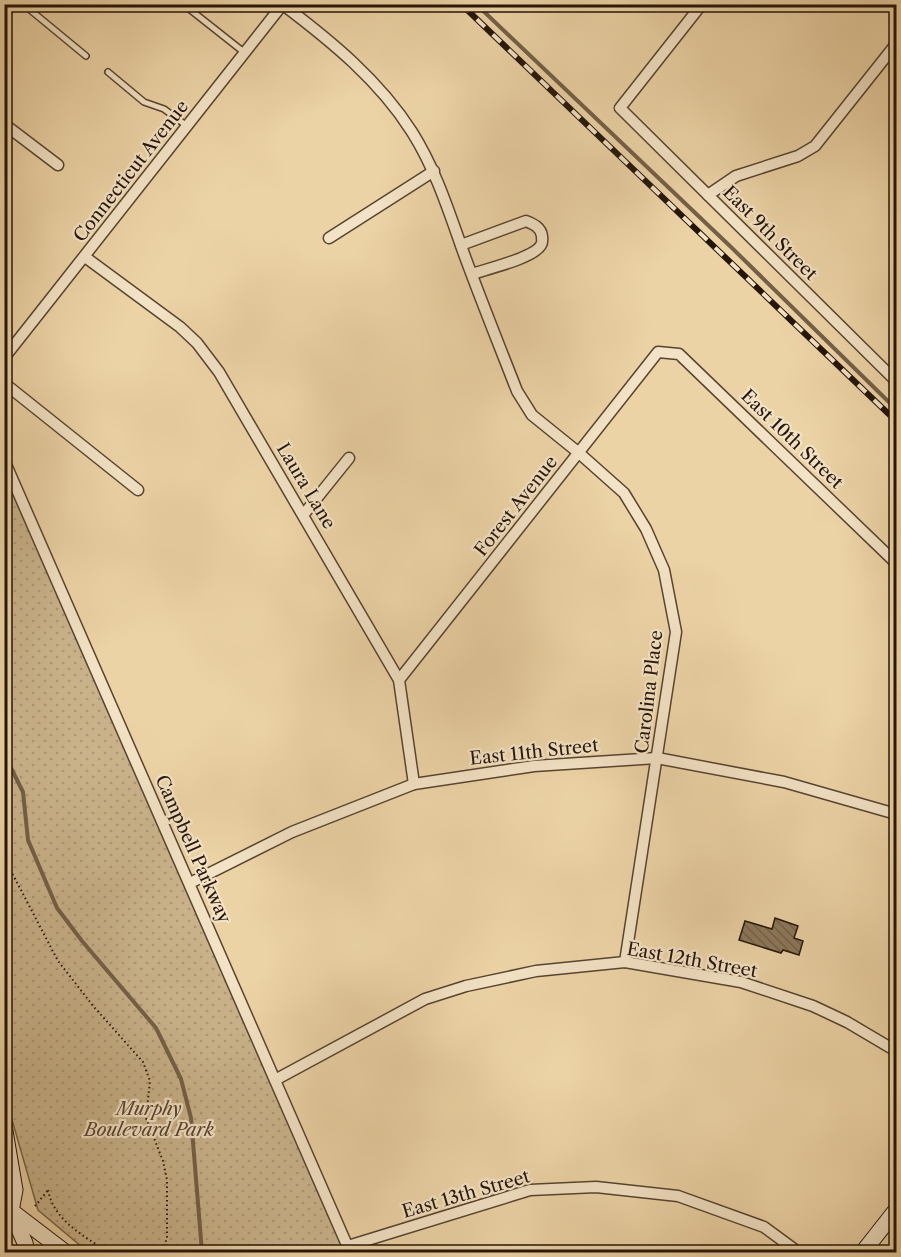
<svg xmlns="http://www.w3.org/2000/svg" width="901" height="1257" font-family="'Libre Caslon Text',serif">
<style>
.grass{fill:url(#grass-dots);stroke:#78644a;stroke-width:1.5}
.lines{fill:none;stroke-linecap:round;stroke-linejoin:round}
.stream{stroke:#746047;stroke-width:4}
.building{fill:url(#building-back-hatch);stroke:#251509;stroke-width:1.5}
.lane-casing{stroke:#574430;stroke-width:8}
.street-casing{stroke:#574430;stroke-width:13}
.secondary-casing{stroke:#251509;stroke-width:17}
.path{stroke:#251509;stroke-width:2;stroke-dasharray:1.5 3;stroke-linecap:butt}
.lane{stroke:#f3e2c5;stroke-width:5}
.street{stroke:#f3e2c5;stroke-width:10}
.secondary{stroke:#f3e2c5;stroke-width:15}
.rail-casing{stroke:#251509;stroke-width:6}
.rail{stroke:#f3e2c5;stroke-width:4;stroke-dasharray:11;stroke-linecap:butt}
.labels{text-anchor:middle;stroke-width:4.5;stroke-linejoin:round;paint-order:stroke}
.street-label{font-size:18px;fill:#251509;stroke:#f3e2c5}
.park-label{font-size:18px;font-style:italic;fill:#574430;stroke:#f3e2c5}
</style>
<defs>
<pattern id="grass-dots" width="8" height="8" patternUnits="userSpaceOnUse" patternTransform="scale(1.5)"><rect width="8" height="8" fill="#cab38b"/><path d="M2 2h.1M6 6h.1" fill="none" stroke="#ad9977" stroke-width="1.8" stroke-linecap="round"/></pattern>
<pattern id="building-back-hatch" width="6" height="6" patternUnits="userSpaceOnUse" patternTransform="scale(1.5)"><rect width="6" height="6" fill="#8c785b"/><path d="M-1 5l2 2M0 0l6 6M5-1l2 2" fill="none" stroke="#726149"/></pattern>
</defs>
<rect width="100%" height="100%" fill="#ecd3a6"/>
<filter id="stains"><feTurbulence type="fractalNoise" baseFrequency=".00333" numOctaves="4"/><feColorMatrix values="0 0 0 0 .2 0 0 0 0 .09 0 0 0 0 .02 0 0 0 .5 -.17"/></filter>
<radialGradient id="worn" r=".72"><stop offset=".6" stop-color="#630" stop-opacity="0"/><stop offset="1" stop-color="#630" stop-opacity=".3"/></radialGradient>
<!-- grass -->
<path class="grass" d="M 4,460 L 350,1252 L 88,1252 L 38,1210 L 4,1092 Z"/>
<g class="lines">
<!-- stream -->
<g class="stream">
<path d="M 476,4 L 732,248 L 896,409"/>
<path d="M 4,742 L 10,766 L 23,792 L 28,840 L 57,908 L 82,941 L 156,1028 L 181,1079 L 191,1118 L 202,1252"/>
</g>
</g>
<!-- building -->
<path class="building" d="M 775,918 L 798,926 L 794,938 L 803,941 L 799,955 L 783,950 L 781,953 L 739,940 L 745,921 L 772,929 Z"/>
<g class="lines">
<defs>
<g id="lane">
<path d="M 23,4 L 86,56"/>
<path d="M 183,4 L 245,53"/>
<path d="M 108,72 L 144,102 L 164,109 L 187,126"/>
</g>
<g id="street">
<path d="M 282,4 C 331,41 379,80 412,132 C 436,170 449,212 464,254 C 481,300 499,345 517,391 L 532,415 L 579,453 L 624,493 L 646,529 L 664,570 L 676,632 L 625,962"/>
<path d="M 702,4 L 620,108 L 896,381"/>
<path d="M 4,124 L 58,165"/>
<path d="M 708,195 L 736,176 L 798,156 L 815,146 L 896,44"/>
<path d="M 329,238 L 434,171"/>
<path d="M 461,245 L 526,221 C 533,224 541,227 542,236 C 542,239 543,242 541,245 C 534,258 487,269 472,274"/>
<path d="M 85,257 L 180,327 L 197,343 L 219,372 L 399,680 L 414,784"/>
<path d="M 4,358 L 283,4"/>
<path d="M 4,383 L 138,490"/>
<path d="M 4,460 L 350,1252"/>
<path d="M 304,514 L 349,458"/>
<path d="M 399,680 L 658,352 L 679,354 L 896,563"/>
<path d="M 190,883 L 292,832 L 414,784 L 534,766 L 657,758 L 784,782 L 896,814"/>
<path d="M 275,1080 L 425,999 L 466,986 L 536,971 L 625,962 L 741,982 L 813,1006 L 847,1022 L 896,1051"/>
<path d="M 348,1246 L 530,1190 L 596,1187 L 678,1196 L 764,1227 L 798,1252"/>
</g>
<g id="secondary">
<path d="M 4,11 L 9,4"/>
<path d="M 4,1125 L 15,1190 L 11,1211 L 25,1243 L 27,1252"/>
<path d="M 14,1213 L 65,1252"/>
<path d="M 863,1252 L 896,1210"/>
</g>
</defs>
<!-- lane casing -->
<use href="#lane" class="lane-casing"/>
<!-- street casing -->
<use href="#street" class="street-casing"/>
<!-- secondary casing -->
<use href="#secondary" class="secondary-casing"/>
<!-- path -->
<g class="path">
<path d="M 4,839 L 11,871 L 58,961 L 94,1007 L 143,1062 L 150,1081 L 146,1118 L 163,1161 L 167,1180 L 167,1238 L 163,1249 L 157,1252"/>
<path d="M 48,1190 C 54,1221 84,1236 108,1252"/>
<path d="M 35,1206 L 48,1190"/>
<path d="M 8,1239 L 9,1252"/>
</g>
<!-- lane -->
<use href="#lane" class="lane"/>
<!-- street -->
<use href="#street" class="street"/>
<!-- secondary -->
<use href="#secondary" class="secondary"/>
<defs>
<path id="rail" d="M 461,4 L 896,421"/>
</defs>
<!-- rail casing -->
<use href="#rail" class="rail-casing"/>
<!-- rail -->
<use href="#rail" class="rail"/>
</g>
<g class="labels">
<!-- street labels -->
<g class="street-label">
<text transform="translate(131 171) rotate(-52)" y="6">Connecticut Avenue</text>
<text transform="translate(770 233) rotate(45)" y="6">East 9th Street</text>
<text transform="translate(792 439) rotate(44)" y="6">East 10th Street</text>
<text transform="translate(306 486) rotate(59)" y="6">Laura Lane</text>
<text transform="translate(516 506) rotate(-52)" y="6">Forest Avenue</text>
<text transform="translate(649 692) rotate(-83)" y="6">Carolina Place</text>
<text transform="translate(534 752) rotate(-6)" y="6">East 11th Street</text>
<text transform="translate(193 849) rotate(66)" y="6">Campbell Parkway</text>
<text transform="translate(692 960) rotate(10)" y="6">East 12th Street</text>
<text transform="translate(466 1194) rotate(-16)" y="6">East 13th Street</text>
</g>
<!-- park labels -->
<g class="park-label">
<text x="149" y="1115">Murphy<tspan x="149" dy="21">Boulevard Park</tspan></text>
</g>
</g>
<!-- margin -->
<rect width="901" height="1257" fill="none" stroke="#ecd3a6" stroke-width="24"/>
<rect x="6" y="6" width="889" height="1245" fill="none" stroke="#251509" stroke-width="3"/>
<rect x="12" y="12" width="877" height="1233" fill="none" stroke="#251509" stroke-width="1.5"/>
<rect width="100%" height="100%" filter="url(#stains)"/>
<rect width="100%" height="100%" fill="url(#worn)"/>
</svg>
